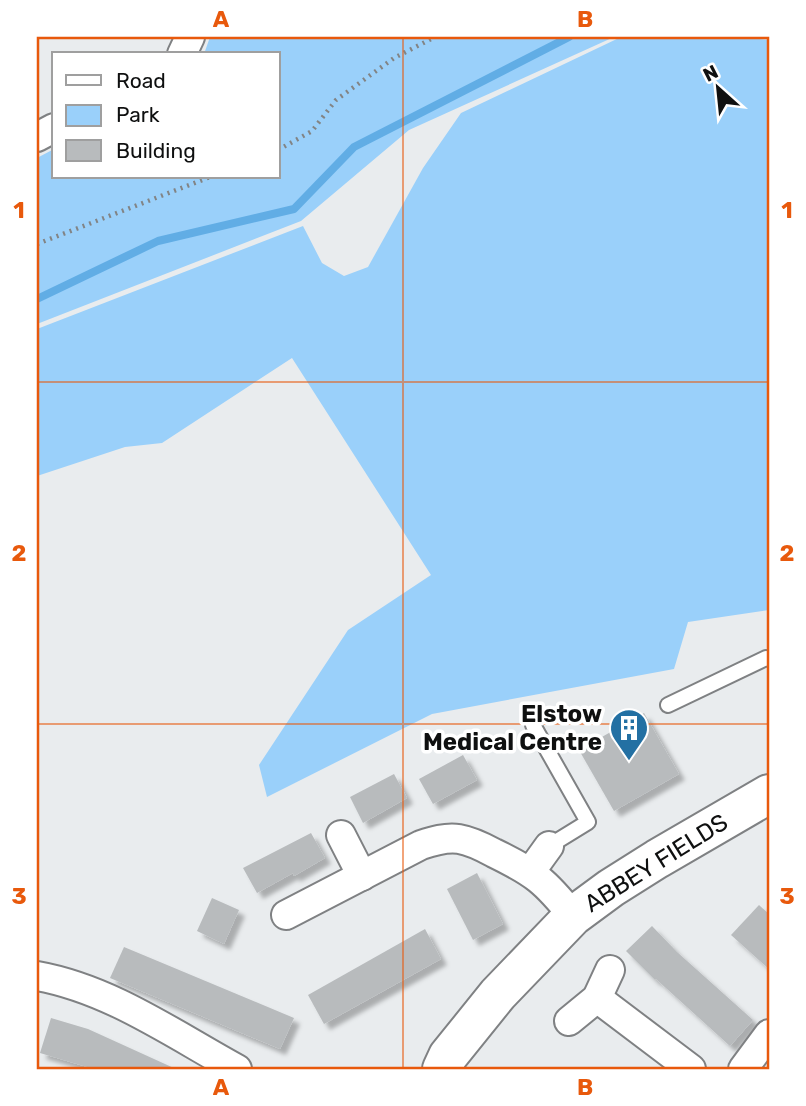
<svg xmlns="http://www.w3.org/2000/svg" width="806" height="1106" font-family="Rubik,sans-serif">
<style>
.green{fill:#9ad0fa}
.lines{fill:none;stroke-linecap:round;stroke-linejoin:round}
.stream{stroke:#61ade5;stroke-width:8}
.building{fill:#b8bbbd;filter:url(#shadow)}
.lane-casing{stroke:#7f8183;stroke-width:18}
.street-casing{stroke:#7f8183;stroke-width:32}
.secondary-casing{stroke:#7f8183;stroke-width:42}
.path{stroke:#828485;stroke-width:4.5;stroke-dasharray:2 5;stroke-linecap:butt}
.lane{stroke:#fff;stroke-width:14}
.street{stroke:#fff;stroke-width:28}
.secondary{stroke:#fff;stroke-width:38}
.grid{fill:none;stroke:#e8590c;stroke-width:2;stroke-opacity:0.55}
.labels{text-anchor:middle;stroke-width:7;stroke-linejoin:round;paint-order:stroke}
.poi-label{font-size:24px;font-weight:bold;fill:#0f1010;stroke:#fff;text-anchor:end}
.street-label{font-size:24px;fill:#0f1010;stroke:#fff}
.neatline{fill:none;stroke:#e8590c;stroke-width:2.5}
.grid-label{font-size:23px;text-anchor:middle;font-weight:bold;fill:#e8590c}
</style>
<defs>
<filter id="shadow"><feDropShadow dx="6" dy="6" stdDeviation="2" flood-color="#0004"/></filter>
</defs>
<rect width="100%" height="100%" fill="#e9ecee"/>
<!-- green -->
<g class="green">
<path d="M 210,37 L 614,37 L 409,130 L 301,221 L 37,324 L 37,158 L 54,149 L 54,177 L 278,177 L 278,54 L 204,54 Z"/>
<path d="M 621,37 L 741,37 L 769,40 L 769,610 L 688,622 L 674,669 L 432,714 L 267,797 L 259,765 L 348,630 L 431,575 L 292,358 L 162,443 L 125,447 L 37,476 L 37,329 L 303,226 L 322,263 L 344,276 L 368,267 L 423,168 L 461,113 Z"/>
</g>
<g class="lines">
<!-- stream -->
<path class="stream" d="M 37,299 L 158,241 L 294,209 L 354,147 L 569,37"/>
</g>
<!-- building -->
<g class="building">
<path d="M 644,713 L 679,774 L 614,811 L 579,750 Z"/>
<path d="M 463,755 L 477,780 L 433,804 L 419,779 Z"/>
<path d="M 394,774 L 407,798 L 363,823 L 350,797 Z"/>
<path d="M 311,833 L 325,858 L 294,876 L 293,873 L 257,893 L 243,868 Z"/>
<path d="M 477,873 L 503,924 L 473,940 L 447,889 Z"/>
<path d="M 212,898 L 239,910 L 224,944 L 197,931 Z"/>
<path d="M 759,905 L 769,914 L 769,969 L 731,935 Z"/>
<path d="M 652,926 L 677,952 L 753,1020 L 730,1046 L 656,979 L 655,980 L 626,951 Z"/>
<path d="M 425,929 L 441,959 L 324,1024 L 308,995 Z"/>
<path d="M 124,947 L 294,1018 L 280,1049 L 110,978 Z"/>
<path d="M 51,1018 L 88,1029 L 176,1069 L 94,1069 L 40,1053 Z"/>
</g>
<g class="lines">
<defs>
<g id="lane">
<path d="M 668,705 L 766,658 L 769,659"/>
<path d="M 533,725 L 588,822 L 549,846"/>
</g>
<g id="street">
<path d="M 182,54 L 190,37"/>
<path d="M 37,137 L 54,128"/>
<path d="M 341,835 L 362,876"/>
<path d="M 531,871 L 549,846"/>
<path d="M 286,915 L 421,845 C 433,841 446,837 459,839 C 471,841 483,847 494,853 C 535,873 545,881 573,916"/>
<path d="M 37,976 C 110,989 173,1034 237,1069"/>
<path d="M 597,998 L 691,1069"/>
<path d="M 569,1021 L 597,998 L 610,970"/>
<path d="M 743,1069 L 769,1034"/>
</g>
<path id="secondary" d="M 442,1069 L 448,1056 L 498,994 L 573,916 L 611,888 L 657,859 L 769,794"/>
</defs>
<!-- lane casing -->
<use href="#lane" class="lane-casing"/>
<!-- street casing -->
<use href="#street" class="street-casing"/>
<!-- secondary casing -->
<use href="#secondary" class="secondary-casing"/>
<!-- path -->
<g class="path">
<path d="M 278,150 L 312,131 L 336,100 L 394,58 L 435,37"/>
<path d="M 37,244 L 210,177"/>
</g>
<!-- lane -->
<use href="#lane" class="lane"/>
<!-- street -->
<use href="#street" class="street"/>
<!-- secondary -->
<use href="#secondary" class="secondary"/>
</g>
<!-- grid -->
<path class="grid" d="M 403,37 L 403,1069M 37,382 L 769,382M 37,724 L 769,724"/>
<!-- icons -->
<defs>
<symbol id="building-pin" viewBox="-11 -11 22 30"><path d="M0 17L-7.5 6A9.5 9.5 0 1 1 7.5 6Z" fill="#2370a3" stroke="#fff"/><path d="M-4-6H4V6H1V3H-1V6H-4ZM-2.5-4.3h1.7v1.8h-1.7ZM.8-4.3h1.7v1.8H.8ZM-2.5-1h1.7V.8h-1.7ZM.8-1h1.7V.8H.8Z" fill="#fff"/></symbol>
</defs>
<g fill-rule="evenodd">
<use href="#building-pin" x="607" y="706" width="44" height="60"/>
</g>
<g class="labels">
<!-- poi labels -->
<g class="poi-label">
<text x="602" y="722">Elstow<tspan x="602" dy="28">Medical Centre</tspan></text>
</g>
<!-- street labels -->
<g class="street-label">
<text transform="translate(656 863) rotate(-32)" y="8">ABBEY FIELDS</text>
</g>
</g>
<!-- border -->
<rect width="806" height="1106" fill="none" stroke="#ffffff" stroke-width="77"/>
<!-- legend -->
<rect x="52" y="52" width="228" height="126" fill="#ffffff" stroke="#9f9f9f" stroke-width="2"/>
<rect x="66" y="75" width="35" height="10" fill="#ffffff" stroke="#9f9f9f" stroke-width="2"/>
<text x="116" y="88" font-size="21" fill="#0f1010">Road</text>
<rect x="66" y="105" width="35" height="21" fill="#9ad0fa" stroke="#9f9f9f" stroke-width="2"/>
<text x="116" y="122" font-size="21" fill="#0f1010">Park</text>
<rect x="66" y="140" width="35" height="21" fill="#b8bbbd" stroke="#9f9f9f" stroke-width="2"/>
<text x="116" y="158" font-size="21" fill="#0f1010">Building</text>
<!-- north arrow -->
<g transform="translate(718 88) rotate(333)" stroke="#ffffff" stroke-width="5" paint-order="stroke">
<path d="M0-5L12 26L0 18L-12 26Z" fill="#0f1010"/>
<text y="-10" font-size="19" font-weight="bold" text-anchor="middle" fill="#0f1010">N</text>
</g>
<rect x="38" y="38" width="730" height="1030" class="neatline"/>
<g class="grid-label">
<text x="221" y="27">A</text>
<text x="585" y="27">B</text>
<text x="19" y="218">1</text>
<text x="787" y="218">1</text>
<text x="19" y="561">2</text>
<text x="787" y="561">2</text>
<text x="19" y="904">3</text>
<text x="787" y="904">3</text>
<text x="221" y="1095">A</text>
<text x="585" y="1095">B</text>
</g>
</svg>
